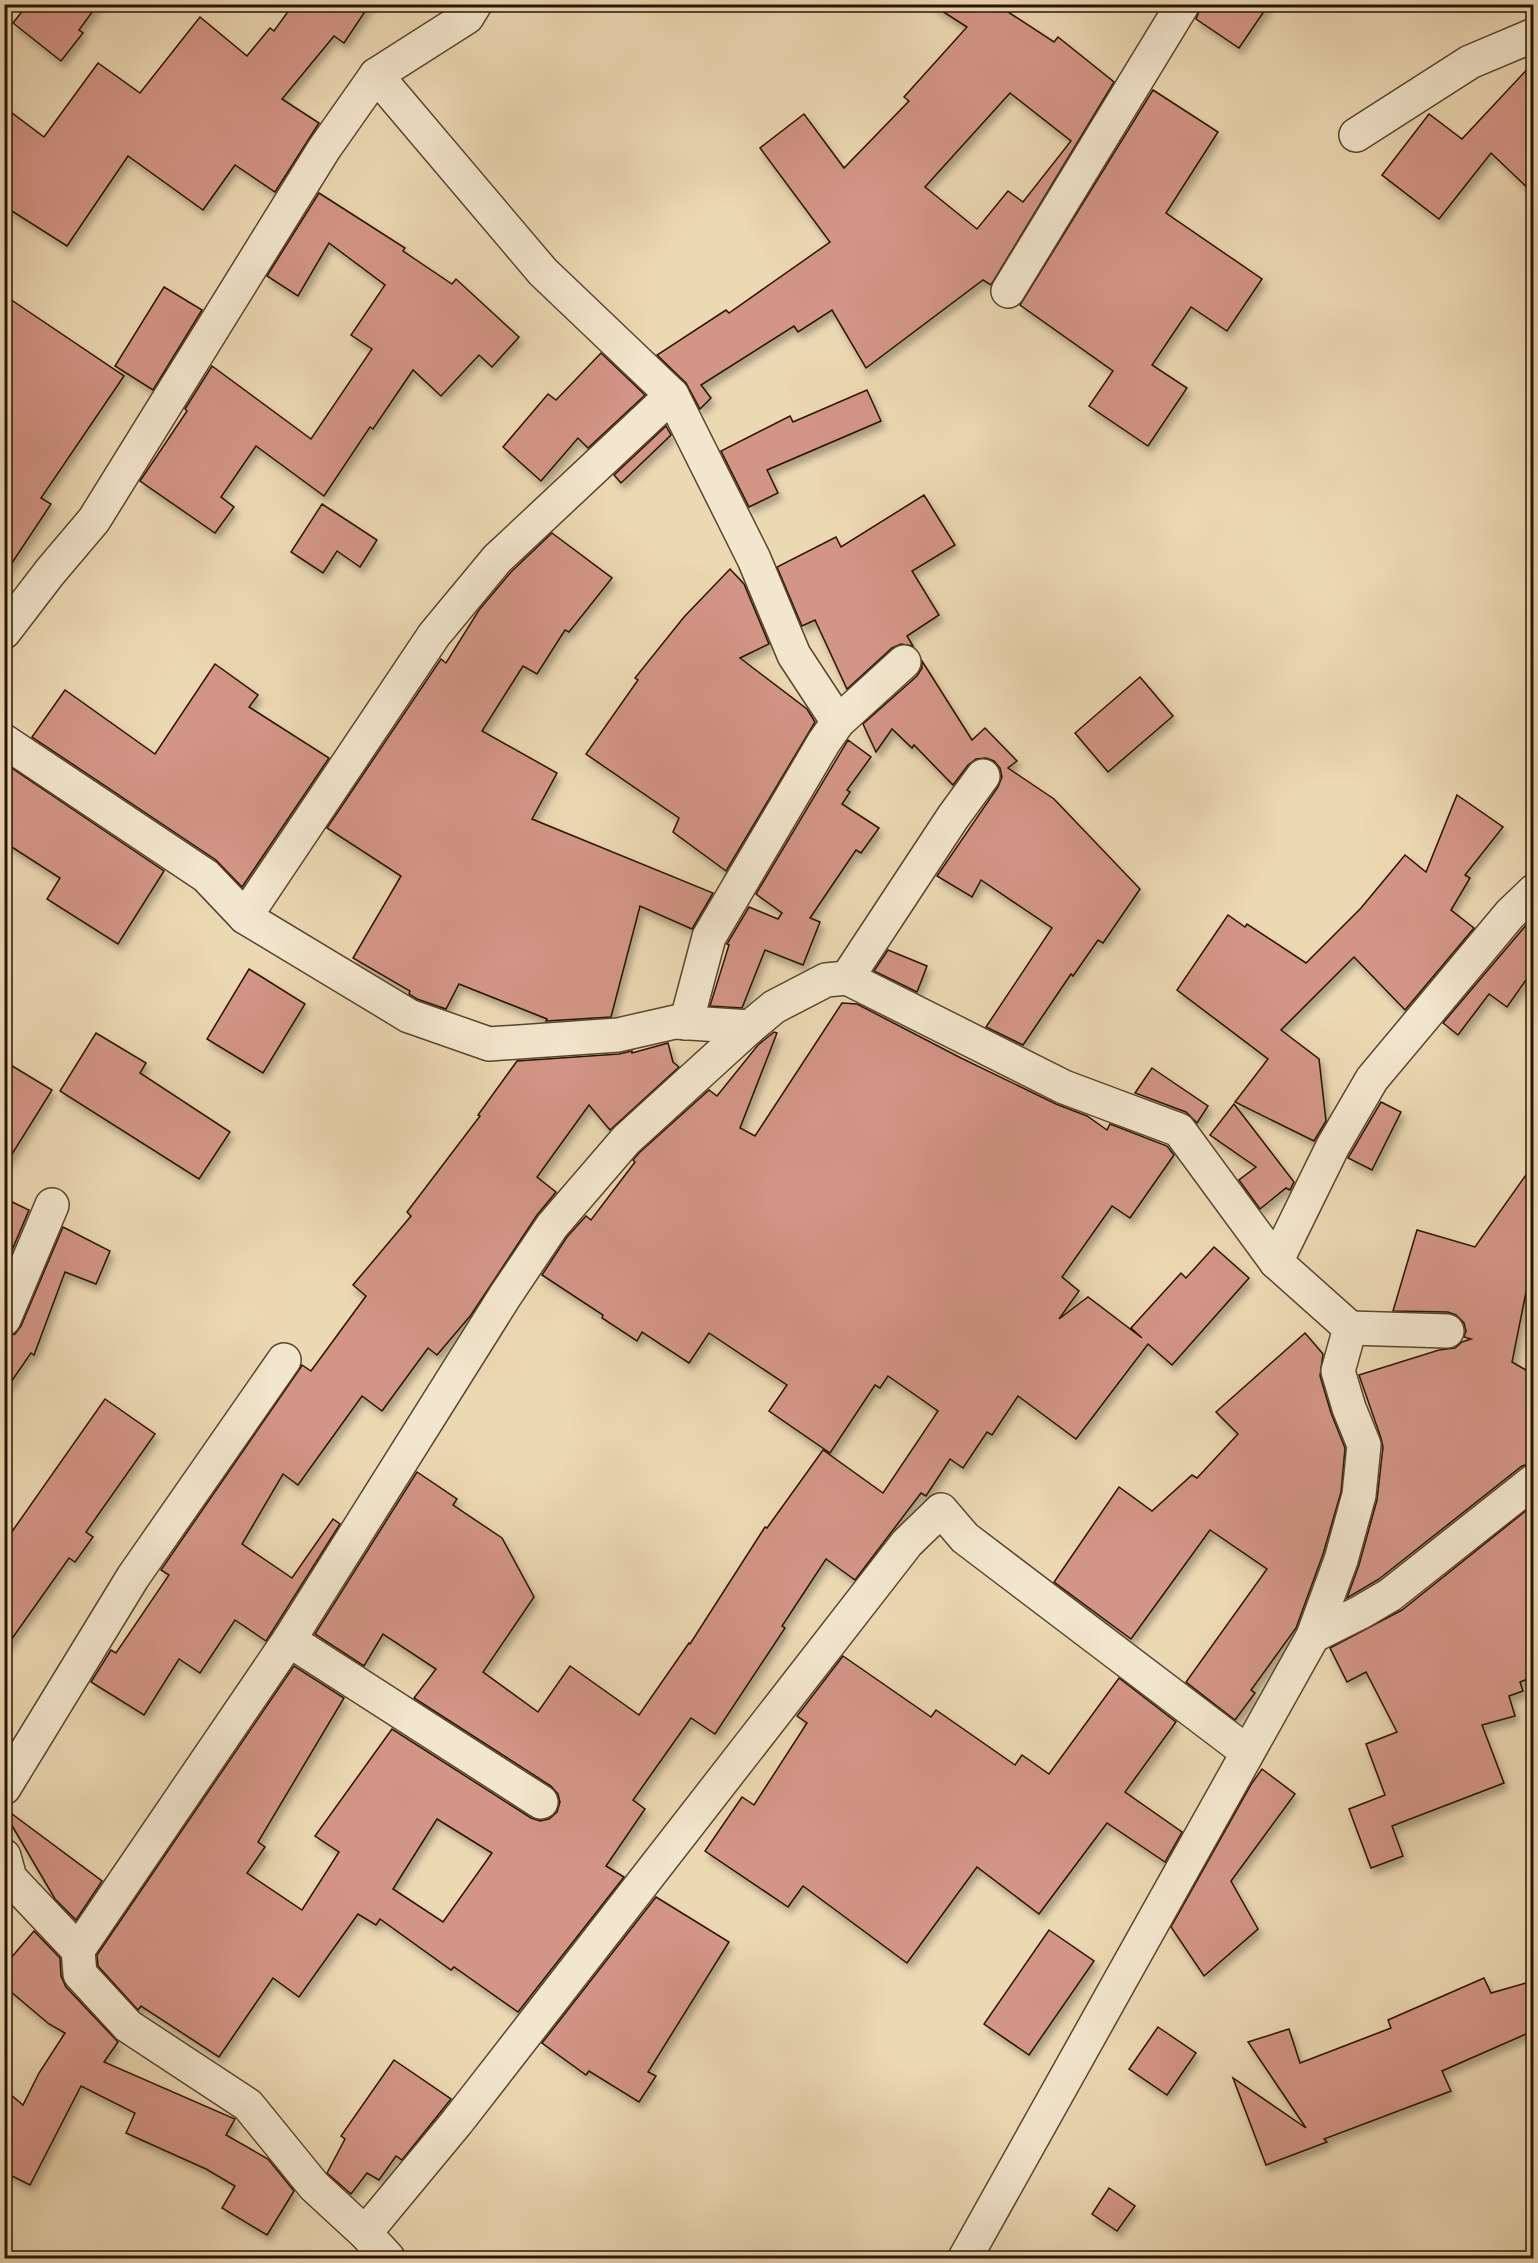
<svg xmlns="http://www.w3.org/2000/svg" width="1538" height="2263" font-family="'IM FELL French Canon',serif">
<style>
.building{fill:#d39586;stroke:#281401;stroke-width:1.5;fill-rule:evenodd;filter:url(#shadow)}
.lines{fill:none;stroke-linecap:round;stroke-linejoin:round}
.street-casing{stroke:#59452e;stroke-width:36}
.street{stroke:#f3e6ce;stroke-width:33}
</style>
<defs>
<filter id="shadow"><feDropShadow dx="3.5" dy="6" stdDeviation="3" flood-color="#0004"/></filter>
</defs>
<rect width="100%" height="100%" fill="#ecd8b3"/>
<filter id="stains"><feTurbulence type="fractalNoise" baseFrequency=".00333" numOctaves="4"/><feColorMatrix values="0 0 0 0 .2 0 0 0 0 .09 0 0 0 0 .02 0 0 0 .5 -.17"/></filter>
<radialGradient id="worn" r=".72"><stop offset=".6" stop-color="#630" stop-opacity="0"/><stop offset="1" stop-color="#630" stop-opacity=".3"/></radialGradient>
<!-- building -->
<g class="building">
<path d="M 28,4 L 98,4 L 79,30 L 83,33 L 61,61 L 13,23 Z"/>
<path d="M 290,4 L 370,4 L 344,43 L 334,36 L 282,99 L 319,123 L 275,192 L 235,165 L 203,210 L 128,156 L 67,246 L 4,206 L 4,107 L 44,137 L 98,63 L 140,93 L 200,17 L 247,56 L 270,28 L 274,31 L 292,6 Z"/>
<path d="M 931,4 L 996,4 L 1054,42 L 1058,37 L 1114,82 L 991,285 L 983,280 L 866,368 L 832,310 L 798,332 L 794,326 L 701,385 L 711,398 L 700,409 L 686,383 L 657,355 L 726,310 L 729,313 L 830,242 L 760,148 L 804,114 L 844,168 L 909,101 L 904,97 L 967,27 ZM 1010,93 L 1071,141 L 1023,202 L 1008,191 L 977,229 L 925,187 Z"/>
<path d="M 1202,4 L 1269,4 L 1239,48 L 1196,19 Z"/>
<path d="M 1533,63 L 1533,193 L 1491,153 L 1439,219 L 1382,175 L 1429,114 L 1462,139 Z"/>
<path d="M 1153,90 L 1218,132 L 1166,213 L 1262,279 L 1227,331 L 1191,307 L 1152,365 L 1187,388 L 1148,446 L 1089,406 L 1113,371 L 1020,305 Z"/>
<path d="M 319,193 L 405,248 L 403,251 L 452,284 L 456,279 L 519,337 L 492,367 L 479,355 L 441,396 L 413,370 L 373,429 L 370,427 L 324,496 L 256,446 L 221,497 L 234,507 L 215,533 L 140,481 L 187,411 L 185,409 L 212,366 L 311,439 L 372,349 L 351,335 L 385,285 L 329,243 L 298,296 L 267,276 Z"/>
<path d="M 164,287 L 202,310 L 153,390 L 115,366 Z"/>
<path d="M 4,295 L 124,376 L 41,498 L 51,504 L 4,575 Z"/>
<path d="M 601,353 L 645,395 L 588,448 L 578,438 L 541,481 L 503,447 L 548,394 L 556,400 Z"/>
<path d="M 867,390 L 881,421 L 767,470 L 778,493 L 749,507 L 721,451 L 790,416 L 793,422 Z"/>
<path d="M 666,426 L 671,435 L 621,483 L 614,475 Z"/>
<path d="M 924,495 L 955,545 L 912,571 L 939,615 L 907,636 L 913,646 L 901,644 L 892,648 L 847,689 L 815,620 L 802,626 L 777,567 L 836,537 L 841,547 Z"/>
<path d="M 322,504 L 377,540 L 360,567 L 337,551 L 323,573 L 291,552 Z"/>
<path d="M 552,533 L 612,578 L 569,632 L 565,630 L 537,674 L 523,666 L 482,731 L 557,773 L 532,819 L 713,893 L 692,929 L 640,906 L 611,1017 L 546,1021 L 547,1019 L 459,984 L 446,1009 L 417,999 L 409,994 L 410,991 L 353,958 L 401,876 L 327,828 L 441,659 L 446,663 L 479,610 L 511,572 Z"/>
<path d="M 730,569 L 744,584 L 769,644 L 740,658 L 807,709 L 815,722 L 726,871 L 673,832 L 679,818 L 586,754 L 638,680 L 635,678 L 684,617 Z"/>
<path d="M 922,661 L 972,740 L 985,728 L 1017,761 L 1008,768 L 1054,799 L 1140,889 L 1103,943 L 1098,940 L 1073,976 L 1071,974 L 1023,1045 L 986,1027 L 1052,928 L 981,880 L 972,897 L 937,876 L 998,787 L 1002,777 L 1000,768 L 994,761 L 986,758 L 976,759 L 968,765 L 953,785 L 914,745 L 912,748 L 892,729 L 876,752 L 863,724 L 917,676 L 922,668 Z"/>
<path d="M 215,664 L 258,695 L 249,707 L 329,758 L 242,887 L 216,860 L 32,737 L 65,690 L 155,754 Z"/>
<path d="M 1140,677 L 1173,716 L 1108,772 L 1075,733 Z"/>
<path d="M 848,740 L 871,757 L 847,790 L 850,792 L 842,804 L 879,828 L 861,853 L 856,850 L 810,918 L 820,922 L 803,965 L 765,950 L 742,1008 L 710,1006 L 729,945 L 727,944 L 749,907 L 778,919 L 782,913 L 756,894 Z"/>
<path d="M 10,767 L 164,871 L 118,944 L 47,899 L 60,878 L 4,842 L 4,775 Z"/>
<path d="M 1457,795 L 1503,827 L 1465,875 L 1470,878 L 1451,910 L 1474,928 L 1405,1010 L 1354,957 L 1281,1030 L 1319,1059 L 1326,1121 L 1314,1141 L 1235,1102 L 1268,1059 L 1177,990 L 1228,915 L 1245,927 L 1247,924 L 1306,963 L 1361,908 L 1405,855 L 1426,872 Z"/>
<path d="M 1533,917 L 1533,970 L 1507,1007 L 1489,994 L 1458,1035 L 1443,1023 Z"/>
<path d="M 888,950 L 927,966 L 917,992 L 874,971 Z"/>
<path d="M 249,969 L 305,1004 L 263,1073 L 207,1039 Z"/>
<path d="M 842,1003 L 857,1004 L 961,1058 L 1056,1104 L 1087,1116 L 1107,1130 L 1110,1124 L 1167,1146 L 1174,1155 L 1130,1218 L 1112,1206 L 1062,1277 L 1079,1291 L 1059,1319 L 1088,1297 L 1142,1338 L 1131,1328 L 1181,1273 L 1186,1278 L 1214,1247 L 1249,1278 L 1172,1365 L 1148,1344 L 1076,1439 L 1018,1396 L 992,1435 L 987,1432 L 963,1468 L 950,1459 L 926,1496 L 921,1493 L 855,1580 L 826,1559 L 782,1626 L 785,1628 L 715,1734 L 691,1718 L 633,1800 L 645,1809 L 606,1866 L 624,1877 L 518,2012 L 454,1967 L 451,1970 L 380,1919 L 376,1925 L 358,1914 L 299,1997 L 273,1978 L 219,2057 L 141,2006 L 138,2010 L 98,1966 L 97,1955 L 294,1666 L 344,1698 L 258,1842 L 265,1847 L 247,1873 L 302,1910 L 339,1852 L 315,1836 L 392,1729 L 531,1818 L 540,1821 L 549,1819 L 557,1812 L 560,1802 L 558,1794 L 551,1786 L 414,1698 L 436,1669 L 383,1634 L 364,1666 L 315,1634 L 417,1472 L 457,1499 L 453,1505 L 502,1538 L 534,1597 L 483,1672 L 538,1712 L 570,1666 L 639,1715 L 689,1643 L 690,1644 L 765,1527 L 767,1528 L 823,1450 L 883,1493 L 938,1411 L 888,1376 L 880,1388 L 875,1385 L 830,1453 L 769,1411 L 787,1385 L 709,1333 L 689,1363 L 642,1332 L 637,1341 L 602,1318 L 603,1315 L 542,1275 L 567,1237 L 586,1216 L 591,1220 L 635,1162 L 633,1160 L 639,1153 L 709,1090 L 717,1096 L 758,1045 L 774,1032 L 777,1033 L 740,1128 L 755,1136 ZM 437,1819 L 492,1853 L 443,1922 L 393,1889 Z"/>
<path d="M 96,1033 L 146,1063 L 140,1073 L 230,1132 L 199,1179 L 60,1091 Z"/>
<path d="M 668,1043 L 673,1062 L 679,1067 L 610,1130 L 589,1105 L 537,1177 L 556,1192 L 537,1215 L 471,1315 L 437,1355 L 428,1348 L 382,1411 L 362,1396 L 298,1485 L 283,1474 L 242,1544 L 292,1578 L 333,1519 L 340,1524 L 266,1641 L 235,1620 L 200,1673 L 179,1659 L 144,1715 L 91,1682 L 111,1650 L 116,1653 L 169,1575 L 161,1570 L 301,1367 L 302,1365 L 311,1371 L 366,1296 L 353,1285 L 411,1216 L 407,1212 L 480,1116 L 478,1115 L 517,1061 L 619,1054 L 632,1051 L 632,1053 Z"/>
<path d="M 4,1061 L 52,1090 L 4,1167 Z"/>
<path d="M 1152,1068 L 1208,1106 L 1197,1123 L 1186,1112 L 1135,1093 Z"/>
<path d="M 1381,1102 L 1401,1112 L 1372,1170 L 1348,1158 Z"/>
<path d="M 1234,1104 L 1294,1182 L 1290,1190 L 1286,1188 L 1260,1209 L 1239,1180 L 1256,1167 L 1210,1135 Z"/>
<path d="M 1533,1165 L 1533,1257 L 1512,1362 L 1533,1374 L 1533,1463 L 1522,1466 L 1379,1579 L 1347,1598 L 1359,1565 L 1377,1500 L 1383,1447 L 1381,1438 L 1359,1375 L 1439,1350 L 1455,1348 L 1462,1342 L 1471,1339 L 1464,1337 L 1466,1331 L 1464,1323 L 1456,1315 L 1448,1312 L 1393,1311 L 1417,1230 L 1475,1247 Z"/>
<path d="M 4,1198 L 29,1210 L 4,1269 Z"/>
<path d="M 63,1227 L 110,1251 L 96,1284 L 65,1272 L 34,1355 L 31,1353 L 4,1392 L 4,1337 L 15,1334 L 21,1326 Z"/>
<path d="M 1305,1333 L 1323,1354 L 1320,1376 L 1331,1413 L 1345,1448 L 1341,1492 L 1323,1554 L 1296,1628 L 1251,1690 L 1255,1693 L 1235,1720 L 1186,1682 L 1267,1569 L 1210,1530 L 1131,1639 L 1054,1582 L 1119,1487 L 1152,1511 L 1192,1475 L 1197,1478 L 1238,1434 L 1216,1412 Z"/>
<path d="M 105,1399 L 155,1434 L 86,1532 L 93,1537 L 75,1562 L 69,1558 L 4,1650 L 4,1543 Z"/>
<path d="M 1533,1505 L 1533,1677 L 1520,1682 L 1523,1691 L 1509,1696 L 1515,1716 L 1482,1725 L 1504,1783 L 1392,1826 L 1403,1856 L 1371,1868 L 1349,1809 L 1385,1795 L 1366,1744 L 1397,1732 L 1366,1672 L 1347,1682 L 1330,1648 L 1402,1610 Z"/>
<path d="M 843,1656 L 931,1717 L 936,1710 L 1015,1765 L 1022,1755 L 1049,1774 L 1119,1678 L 1176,1722 L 1125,1792 L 1182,1832 L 1165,1862 L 1107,1823 L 1039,1914 L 977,1867 L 907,1963 L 803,1886 L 788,1907 L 705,1851 L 742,1797 L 754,1805 L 807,1723 L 797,1716 Z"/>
<path d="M 1262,1769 L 1295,1794 L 1231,1881 L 1258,1929 L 1204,1976 L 1171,1927 L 1252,1783 Z"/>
<path d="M 4,1808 L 102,1881 L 76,1920 L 55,1899 L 4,1812 Z"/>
<path d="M 656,1897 L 729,1942 L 648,2072 L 656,2076 L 639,2102 L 589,2071 L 586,2075 L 542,2043 Z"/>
<path d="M 1049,1930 L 1094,1961 L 1029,2055 L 984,2024 Z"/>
<path d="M 34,1931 L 60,1958 L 61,1976 L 66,1987 L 118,2042 L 104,2062 L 235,2119 L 226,2135 L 268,2159 L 294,2191 L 267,2235 L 222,2208 L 235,2186 L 206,2169 L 126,2133 L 135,2113 L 81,2086 L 30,2185 L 4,2172 L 4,2089 L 23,2105 L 39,2073 L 65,2033 L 49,2024 L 4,1986 L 4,1966 Z"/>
<path d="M 1484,1978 L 1491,1993 L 1533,1981 L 1533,2031 L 1442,2071 L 1451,2091 L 1324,2139 L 1327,2142 L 1266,2165 L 1233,2078 L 1306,2128 L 1248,2042 L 1289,2029 L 1300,2063 L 1391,2028 L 1388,2020 Z"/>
<path d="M 1158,2027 L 1196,2053 L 1167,2095 L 1129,2069 Z"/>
<path d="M 394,2060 L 451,2099 L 402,2160 L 396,2156 L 379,2180 L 367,2173 L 351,2194 L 327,2173 L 345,2139 L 341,2136 Z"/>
<path d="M 1109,2188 L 1135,2206 L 1117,2231 L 1092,2214 Z"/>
</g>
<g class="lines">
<defs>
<g id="street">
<path d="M 376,75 L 543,272 L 672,395 L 754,559 L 794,655 L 838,722"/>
<path d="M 1356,135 L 1470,62 L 1534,35"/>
<path d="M 1008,291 L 1183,4"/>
<path d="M 4,632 L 50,572 L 94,520 L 324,149 L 376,75 L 467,17 L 475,4"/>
<path d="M 4,741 L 206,876 L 245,917 L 409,1016 L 489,1044 L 618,1035 L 675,1022 L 750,1027"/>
<path d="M 245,917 L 434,635 L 497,559 L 672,395"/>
<path d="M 847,978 L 953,817 L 983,776"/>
<path d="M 686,1023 L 709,937 L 824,742 L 838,722 L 904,662"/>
<path d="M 1276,1262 L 1333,1146 L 1372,1079 L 1510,914 L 1534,891"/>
<path d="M 4,1319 L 52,1205"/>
<path d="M 1350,1328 L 1447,1331"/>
<path d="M 1313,1636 L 1361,1612 L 1390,1595 L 1534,1481"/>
<path d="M 289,1640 L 541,1802"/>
<path d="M 4,1788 L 133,1577 L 284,1360"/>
<path d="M 4,1856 L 10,1878 L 78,1950 L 80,1974 L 128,2026 L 248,2105 L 314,2186 L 365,2233 L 388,2258"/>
<path d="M 78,1950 L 289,1640 L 505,1296 L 552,1226 L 626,1140 L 750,1027 L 774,1007 L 826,980 L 847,978 L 1064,1087 L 1179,1130 L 1276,1262 L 1350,1328 L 1338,1371 L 1349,1408 L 1364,1445 L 1359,1495 L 1341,1560 L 1313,1636 L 965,2258"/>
<path d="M 365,2233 L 457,2122 L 907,1543 L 941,1510 L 965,1538 L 1247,1752"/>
</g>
</defs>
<!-- street casing -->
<use href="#street" class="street-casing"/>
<!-- street -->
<use href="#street" class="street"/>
</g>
<!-- margin -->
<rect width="1538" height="2263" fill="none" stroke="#ecd8b3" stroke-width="24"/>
<rect x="6" y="6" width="1526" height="2251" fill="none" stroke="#281401" stroke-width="3"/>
<rect x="12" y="12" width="1514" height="2239" fill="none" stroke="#281401" stroke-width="1.5"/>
<rect width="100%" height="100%" filter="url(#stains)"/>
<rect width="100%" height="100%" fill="url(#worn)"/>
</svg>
